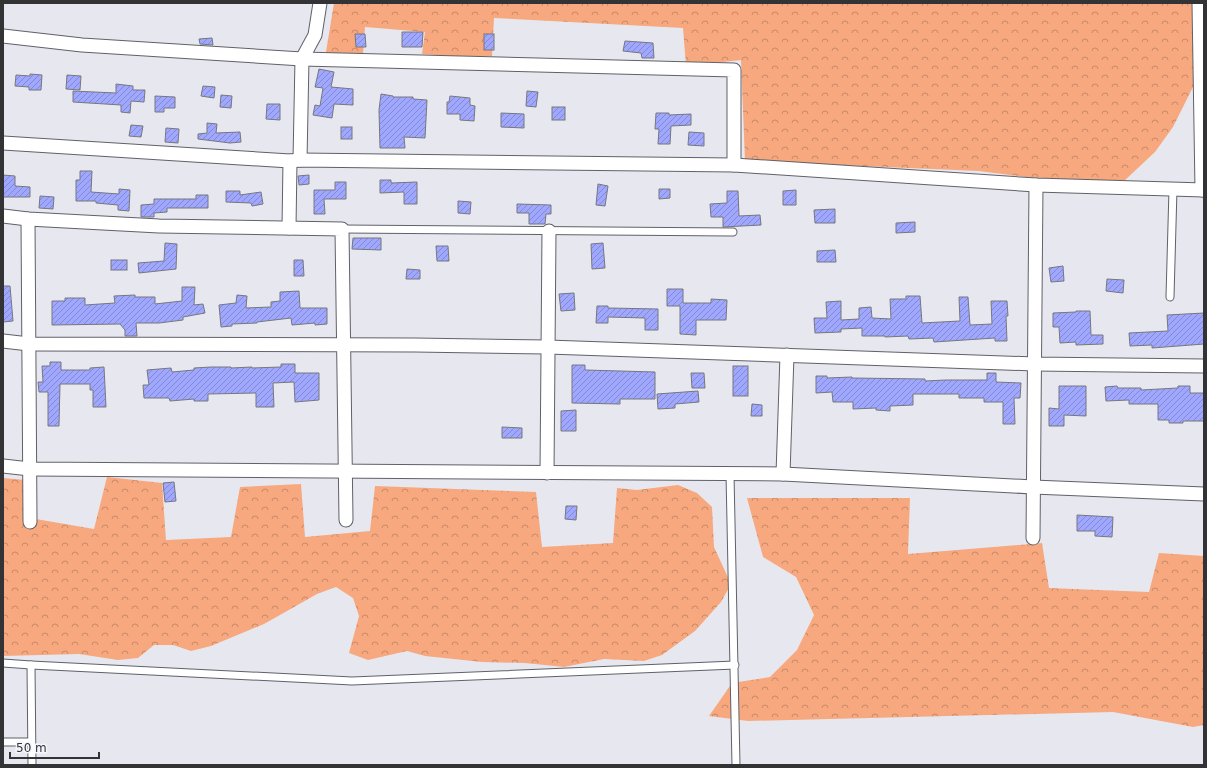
<svg xmlns="http://www.w3.org/2000/svg" width="1207" height="768" font-family="'DejaVu Sans',sans-serif">
<style>
.forest{fill:url(#forest-crowns)}
.building{fill:url(#building-hatch);stroke:#76777e}
.lines{fill:none;stroke-linecap:round;stroke-linejoin:round}
.lane-casing{stroke:#606168;stroke-width:9}
.street-casing{stroke:#606168;stroke-width:15}
.lane{stroke:#fff;stroke-width:7}
.street{stroke:#fff;stroke-width:13}
</style>
<defs>
<pattern id="forest-crowns" width="20" height="18" patternUnits="userSpaceOnUse"><rect width="20" height="18" fill="#f7a87e"/><path d="M2 6a3 3 0 1 1 6 0M12 15a3 3 0 1 1 6 0" fill="none" stroke="#c98968"/></pattern>
<pattern id="building-hatch" width="6" height="6" patternUnits="userSpaceOnUse"><rect width="6" height="6" fill="#a0a7ff"/><path d="M-1 1l2-2M0 6l6-6M5 7l2-2" fill="none" stroke="#8389cf"/></pattern>
</defs>
<rect width="100%" height="100%" fill="#e7e8ef"/>
<!-- forest -->
<g class="forest">
<path d="M 334,3 L 1202,3 L 1198,77 L 1173,127 L 1155,152 L 1123,182 L 1026,177 L 979,171 L 745,161 L 741,60 L 686,66 L 683,28 L 494,18 L 492,56 L 451,56 L 422,54 L 425,32 L 365,27 L 363,54 L 325,58 Z"/>
<path d="M 107,477 L 162,483 L 166,540 L 231,537 L 240,487 L 301,484 L 305,537 L 370,531 L 375,486 L 536,492 L 542,547 L 613,543 L 617,488 L 637,490 L 678,485 L 697,493 L 712,507 L 714,547 L 731,584 L 721,602 L 695,631 L 662,655 L 644,661 L 604,659 L 564,667 L 525,663 L 482,662 L 425,656 L 407,651 L 368,660 L 349,653 L 359,616 L 353,598 L 336,587 L 317,594 L 264,624 L 211,646 L 191,651 L 173,645 L 154,645 L 138,658 L 118,660 L 79,654 L 3,656 L 3,478 L 26,480 L 30,518 L 94,529 Z"/>
<path d="M 747,498 L 910,498 L 908,554 L 1042,543 L 1049,588 L 1149,592 L 1159,553 L 1204,556 L 1204,725 L 1193,727 L 1113,712 L 748,721 L 709,716 L 732,683 L 770,677 L 797,650 L 814,615 L 796,577 L 763,557 Z"/>
</g>
<!-- building -->
<g class="building">
<path d="M 402,32 L 423,32 L 422,47 L 402,47 Z"/>
<path d="M 355,34 L 365,34 L 366,47 L 356,47 Z"/>
<rect x="484" y="34" width="10" height="16"/>
<path d="M 212,38 L 213,45 L 200,44 L 199,39 Z"/>
<path d="M 625,41 L 653,43 L 654,58 L 642,58 L 641,53 L 623,51 Z"/>
<path d="M 319,69 L 334,72 L 331,87 L 353,89 L 353,105 L 334,104 L 332,118 L 313,115 L 315,105 L 320,106 L 323,88 L 315,87 Z"/>
<path d="M 30,74 L 42,75 L 41,90 L 29,90 L 29,87 L 15,86 L 16,75 L 30,76 Z"/>
<path d="M 67,75 L 81,76 L 80,90 L 66,89 Z"/>
<path d="M 116,84 L 133,86 L 133,90 L 145,90 L 144,102 L 131,101 L 130,113 L 121,112 L 121,105 L 73,102 L 73,91 L 116,93 Z"/>
<path d="M 203,86 L 215,87 L 214,98 L 201,96 Z"/>
<path d="M 527,91 L 538,92 L 536,107 L 526,106 Z"/>
<path d="M 381,94 L 393,96 L 393,97 L 413,97 L 413,99 L 427,100 L 425,138 L 404,137 L 405,148 L 380,148 L 379,110 Z"/>
<path d="M 221,95 L 232,96 L 231,108 L 220,107 Z"/>
<path d="M 155,96 L 175,97 L 175,108 L 164,108 L 164,112 L 155,112 Z"/>
<path d="M 450,96 L 470,98 L 470,105 L 475,106 L 474,121 L 460,120 L 460,114 L 447,114 L 447,102 L 449,102 Z"/>
<path d="M 267,104 L 280,104 L 280,120 L 266,119 Z"/>
<rect x="552" y="107" width="13" height="13"/>
<path d="M 501,113 L 524,114 L 524,128 L 501,127 Z"/>
<path d="M 656,113 L 669,113 L 669,115 L 691,114 L 691,125 L 671,126 L 670,144 L 658,144 L 659,129 L 655,129 Z"/>
<path d="M 207,123 L 217,124 L 216,133 L 240,132 L 241,142 L 230,143 L 198,139 L 198,134 L 207,133 Z"/>
<path d="M 131,125 L 143,126 L 141,137 L 129,136 Z"/>
<rect x="341" y="127" width="11" height="12"/>
<path d="M 166,128 L 179,129 L 178,143 L 165,142 Z"/>
<path d="M 689,132 L 704,133 L 704,146 L 688,145 Z"/>
<path d="M 80,171 L 92,171 L 91,192 L 119,194 L 119,189 L 130,190 L 129,211 L 118,210 L 118,205 L 96,203 L 96,201 L 76,201 L 76,180 L 80,180 Z"/>
<path d="M 3,175 L 15,176 L 15,186 L 30,187 L 30,197 L 3,197 Z"/>
<path d="M 309,175 L 309,184 L 299,185 L 298,176 Z"/>
<path d="M 380,180 L 391,180 L 391,183 L 417,182 L 417,204 L 404,204 L 404,192 L 380,193 Z"/>
<path d="M 335,182 L 346,182 L 346,199 L 324,199 L 325,214 L 314,214 L 314,190 L 335,190 Z"/>
<path d="M 598,184 L 608,186 L 605,206 L 596,205 Z"/>
<path d="M 659,189 L 670,189 L 670,198 L 659,199 Z"/>
<path d="M 796,190 L 796,205 L 783,205 L 783,191 Z"/>
<path d="M 226,191 L 240,191 L 240,195 L 261,192 L 263,204 L 252,206 L 251,203 L 226,202 Z"/>
<path d="M 727,191 L 738,191 L 739,216 L 760,215 L 761,225 L 723,227 L 723,217 L 711,217 L 710,204 L 727,203 Z"/>
<path d="M 196,195 L 208,195 L 208,208 L 167,208 L 167,212 L 154,213 L 154,217 L 141,217 L 141,205 L 154,204 L 154,199 L 196,199 Z"/>
<path d="M 40,196 L 54,197 L 53,209 L 39,208 Z"/>
<path d="M 458,201 L 471,202 L 470,214 L 458,213 Z"/>
<path d="M 517,204 L 551,205 L 551,214 L 546,214 L 545,224 L 529,224 L 529,213 L 517,213 Z"/>
<path d="M 835,209 L 835,223 L 815,223 L 814,210 Z"/>
<path d="M 915,222 L 915,232 L 896,233 L 896,223 Z"/>
<path d="M 353,238 L 381,238 L 381,250 L 352,249 Z"/>
<path d="M 165,243 L 177,244 L 176,269 L 139,273 L 138,263 L 164,261 Z"/>
<path d="M 603,243 L 605,268 L 592,269 L 591,244 Z"/>
<path d="M 436,246 L 448,246 L 449,261 L 437,261 Z"/>
<path d="M 835,250 L 836,262 L 817,262 L 817,251 Z"/>
<rect x="111" y="260" width="16" height="10"/>
<path d="M 294,260 L 303,260 L 304,276 L 294,276 Z"/>
<path d="M 1063,266 L 1064,281 L 1051,282 L 1049,268 Z"/>
<path d="M 407,269 L 420,270 L 420,279 L 406,279 Z"/>
<path d="M 1107,279 L 1124,280 L 1123,293 L 1106,291 Z"/>
<path d="M 3,286 L 10,286 L 13,321 L 3,322 Z"/>
<path d="M 182,287 L 195,287 L 194,305 L 203,304 L 205,313 L 183,317 L 183,320 L 159,323 L 136,323 L 137,336 L 125,336 L 125,330 L 120,324 L 52,325 L 52,301 L 65,301 L 65,298 L 85,298 L 85,305 L 115,303 L 114,296 L 135,295 L 135,297 L 155,297 L 155,304 L 182,301 Z"/>
<path d="M 667,289 L 683,289 L 683,303 L 711,303 L 711,299 L 727,300 L 726,320 L 696,320 L 696,335 L 680,334 L 680,306 L 667,306 Z"/>
<path d="M 299,291 L 300,308 L 327,308 L 327,324 L 315,325 L 315,323 L 292,325 L 291,318 L 257,322 L 257,323 L 232,324 L 232,326 L 221,327 L 219,305 L 236,303 L 237,295 L 247,296 L 246,308 L 271,307 L 271,302 L 280,301 L 280,292 Z"/>
<path d="M 574,293 L 575,310 L 561,311 L 559,294 Z"/>
<path d="M 906,296 L 920,296 L 922,323 L 960,321 L 959,297 L 968,297 L 970,325 L 992,324 L 991,301 L 1007,301 L 1008,316 L 1006,316 L 1007,341 L 995,341 L 995,338 L 934,342 L 933,338 L 909,339 L 908,336 L 885,337 L 885,336 L 862,336 L 862,328 L 841,329 L 841,332 L 815,333 L 814,318 L 827,318 L 826,302 L 841,301 L 841,320 L 859,319 L 859,308 L 871,307 L 872,318 L 891,319 L 890,299 L 906,299 Z"/>
<path d="M 597,306 L 608,306 L 608,308 L 658,309 L 658,330 L 645,330 L 645,318 L 608,317 L 608,323 L 596,323 Z"/>
<path d="M 1076,311 L 1090,311 L 1091,335 L 1103,335 L 1103,344 L 1076,345 L 1076,342 L 1060,343 L 1059,327 L 1053,327 L 1053,313 L 1076,312 Z"/>
<path d="M 1204,313 L 1204,344 L 1152,348 L 1152,345 L 1130,346 L 1129,333 L 1168,331 L 1167,315 Z"/>
<path d="M 50,362 L 61,362 L 61,370 L 90,370 L 90,368 L 104,367 L 106,407 L 93,407 L 93,390 L 90,390 L 90,384 L 60,384 L 59,426 L 48,426 L 48,392 L 39,392 L 38,382 L 43,382 L 42,366 L 50,366 Z"/>
<path d="M 281,364 L 295,364 L 295,373 L 319,373 L 319,400 L 295,402 L 294,382 L 273,383 L 274,407 L 256,407 L 256,393 L 208,394 L 208,401 L 194,401 L 194,399 L 170,401 L 169,398 L 144,398 L 143,385 L 149,385 L 147,370 L 171,368 L 172,372 L 194,370 L 194,368 L 211,367 L 231,367 L 231,368 L 252,367 L 252,368 L 281,367 Z"/>
<path d="M 572,365 L 585,365 L 585,370 L 655,372 L 655,399 L 620,399 L 620,404 L 572,403 Z"/>
<rect x="733" y="366" width="15" height="30"/>
<path d="M 691,373 L 704,373 L 705,388 L 692,388 Z"/>
<path d="M 987,373 L 996,373 L 996,382 L 1021,383 L 1020,398 L 1014,398 L 1015,424 L 1003,424 L 1003,402 L 984,402 L 984,398 L 959,398 L 959,394 L 913,394 L 913,405 L 890,406 L 890,411 L 876,410 L 876,408 L 853,409 L 853,402 L 833,402 L 832,392 L 816,393 L 816,376 L 827,376 L 827,378 L 852,377 L 852,378 L 925,379 L 925,381 L 946,380 L 987,380 Z"/>
<path d="M 1059,386 L 1086,386 L 1086,416 L 1064,415 L 1064,426 L 1049,426 L 1049,408 L 1059,409 Z"/>
<path d="M 1117,386 L 1118,388 L 1141,388 L 1141,390 L 1178,388 L 1178,386 L 1190,386 L 1190,393 L 1204,393 L 1204,421 L 1183,421 L 1183,423 L 1169,423 L 1169,420 L 1158,420 L 1158,404 L 1129,404 L 1129,400 L 1106,401 L 1105,387 Z"/>
<path d="M 698,391 L 699,402 L 675,404 L 675,408 L 658,409 L 657,394 Z"/>
<path d="M 752,404 L 762,405 L 762,416 L 751,416 Z"/>
<path d="M 576,410 L 576,431 L 561,431 L 561,411 Z"/>
<path d="M 502,427 L 522,428 L 522,438 L 502,438 Z"/>
<path d="M 174,482 L 176,501 L 165,502 L 163,483 Z"/>
<path d="M 566,506 L 577,506 L 576,520 L 565,519 Z"/>
<path d="M 1077,515 L 1113,517 L 1112,537 L 1095,536 L 1095,531 L 1077,531 Z"/>
</g>
<g class="lines">
<defs>
<g id="lane">
<path d="M 342,229 L 733,232"/>
<path d="M 1170,297 L 1173,189"/>
<path d="M 730,474 L 736,765"/>
<path d="M 3,663 L 31,665 L 352,681 L 735,665"/>
<path d="M 31,665 L 32,765"/>
<path d="M 3,742 L 31,742"/>
</g>
<g id="street">
<path d="M 1199,3 L 1202,190"/>
<path d="M 3,36 L 82,45 L 302,59 L 734,70 L 734,165"/>
<path d="M 3,143 L 290,161 L 300,160 L 734,165 L 1036,185 L 1204,190"/>
<path d="M 300,160 L 302,59 L 315,35 L 320,3"/>
<path d="M 3,216 L 28,219 L 159,226 L 342,229 L 346,520"/>
<path d="M 28,219 L 30,522"/>
<path d="M 289,228 L 290,161"/>
<path d="M 3,341 L 29,344 L 415,345 L 548,347 L 1034,364 L 1204,366"/>
<path d="M 3,466 L 30,469 L 783,474 L 1033,487 L 1204,494"/>
<path d="M 547,473 L 549,231"/>
<path d="M 783,474 L 787,355"/>
<path d="M 1033,538 L 1036,185"/>
</g>
</defs>
<!-- lane casing -->
<use href="#lane" class="lane-casing"/>
<!-- street casing -->
<use href="#street" class="street-casing"/>
<!-- lane -->
<use href="#lane" class="lane"/>
<!-- street -->
<use href="#street" class="street"/>
</g>
<!-- border -->
<rect width="1207" height="768" fill="none" stroke="#333336" stroke-width="8"/>
<!-- scale -->
<path d="M10 752v6h89v-6" fill="none" stroke="#333336" stroke-width="2"/>
<text x="16" y="752" font-size="12" fill="#333336" stroke="#f4f5fd" stroke-width="3" paint-order="stroke">50 m</text>
</svg>
